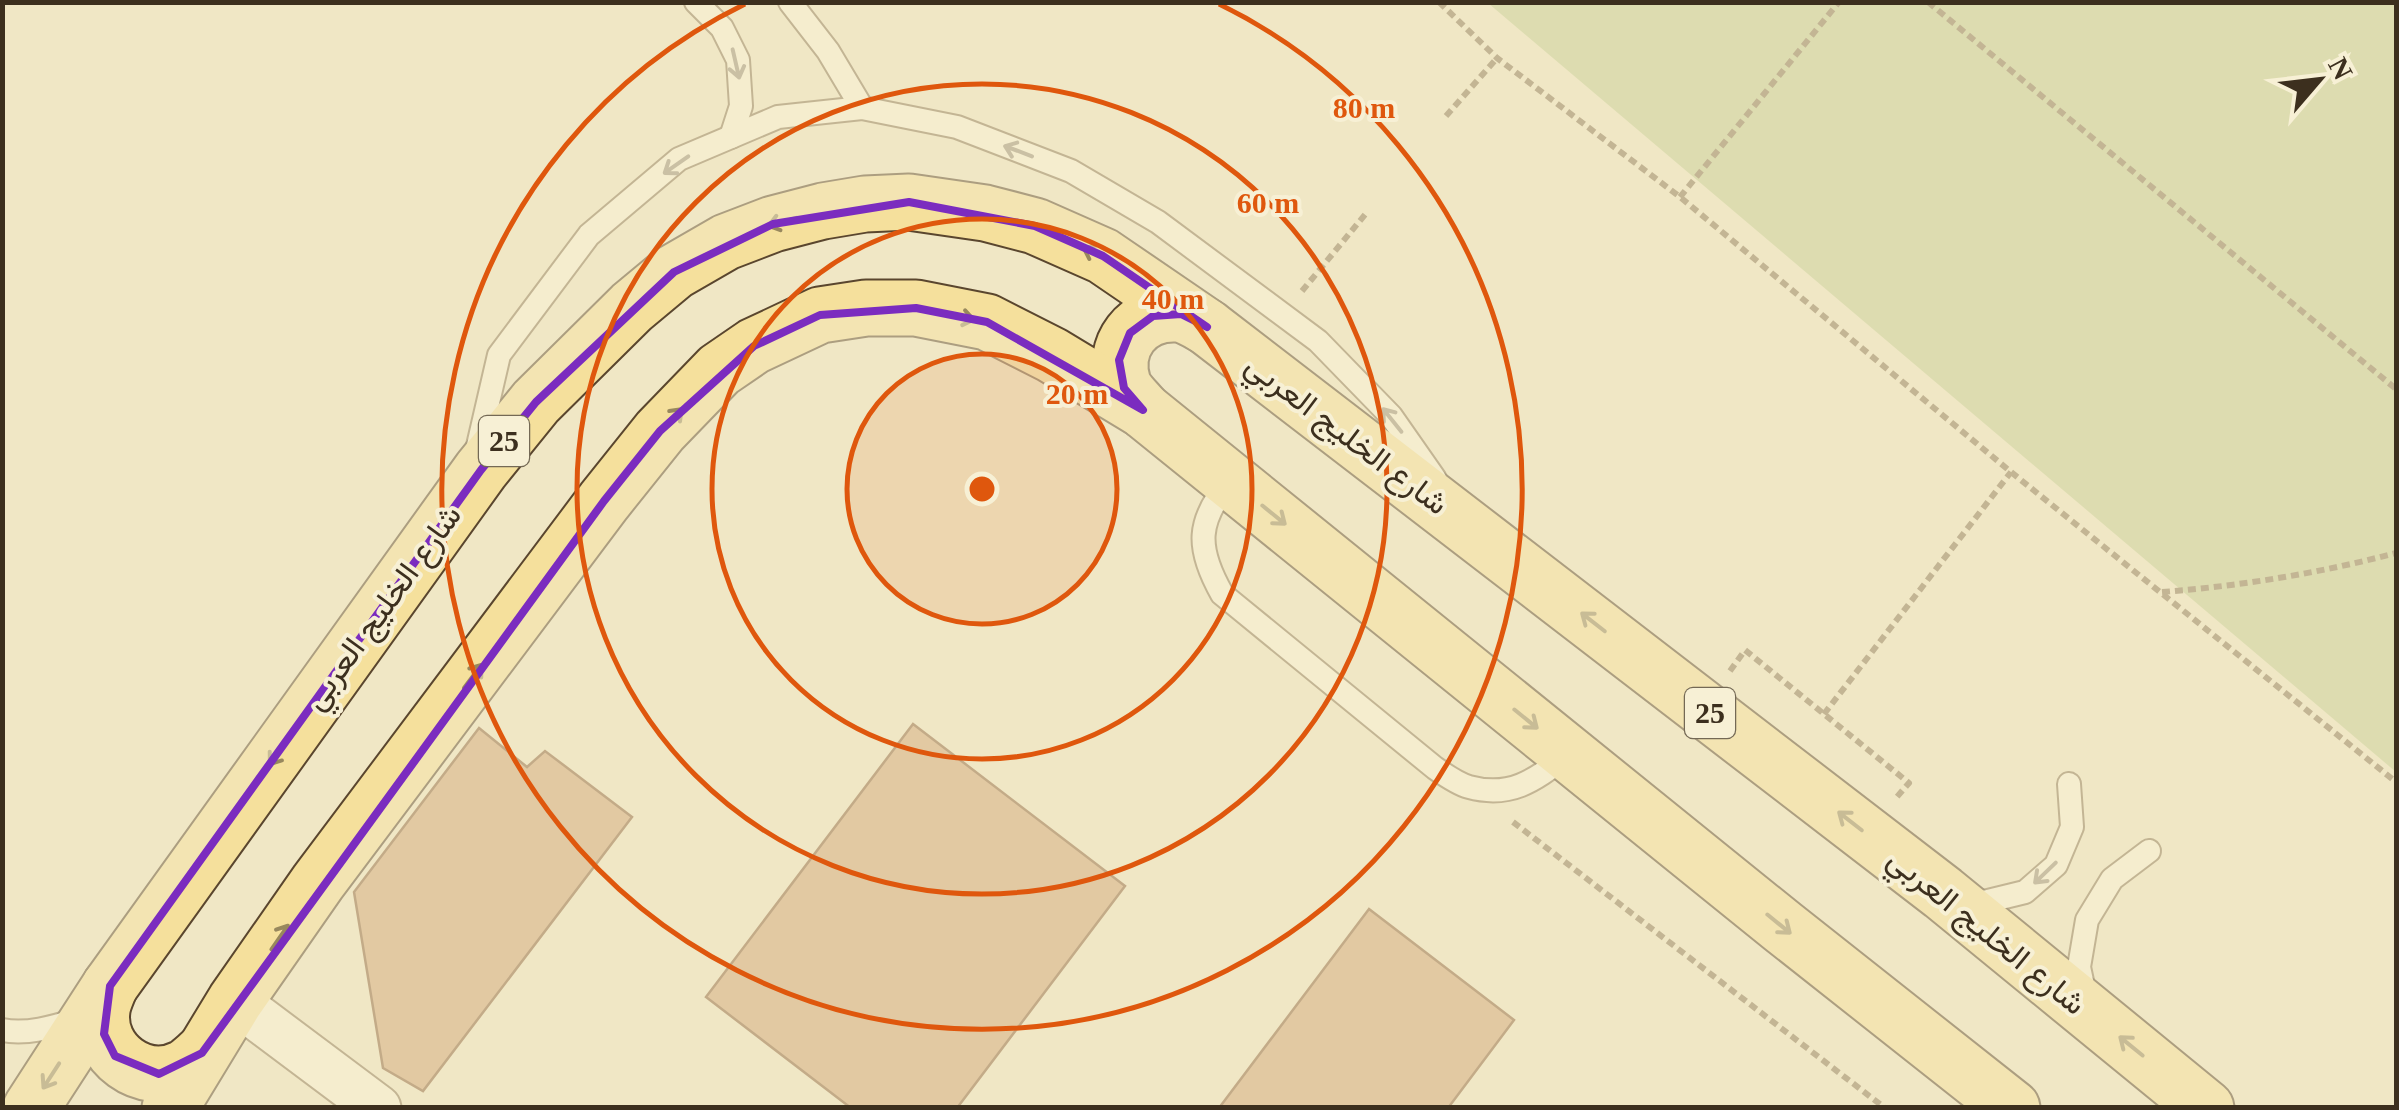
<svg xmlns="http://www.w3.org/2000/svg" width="2399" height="1110" font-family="'Times New Roman',Vazirmatn,serif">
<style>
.green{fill:#c5cf98}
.building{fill:#d0a479;stroke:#8d633e;stroke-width:2.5}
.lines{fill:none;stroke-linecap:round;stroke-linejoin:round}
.lane-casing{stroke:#8d795a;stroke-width:26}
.street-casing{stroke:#8d795a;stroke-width:49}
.primary-casing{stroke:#5a462e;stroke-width:59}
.path{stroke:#8d795a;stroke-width:6;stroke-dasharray:8 5;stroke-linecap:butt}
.lane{stroke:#faf3d9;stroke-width:22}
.street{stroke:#faf3d9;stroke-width:45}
.primary{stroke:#f5e09c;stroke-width:55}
.oneway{stroke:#9b917c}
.oneway2{stroke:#98885d}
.marked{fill:none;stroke:#7b2cbf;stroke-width:8;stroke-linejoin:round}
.ring{fill:none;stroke:#df570d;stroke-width:5}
.labels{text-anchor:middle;stroke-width:8;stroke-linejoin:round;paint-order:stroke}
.shield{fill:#f7f0d5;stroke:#746955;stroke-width:2.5}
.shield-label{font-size:30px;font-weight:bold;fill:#3c2f1e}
.street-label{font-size:32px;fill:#3c2f1e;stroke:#f7f0d5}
.centre{fill:#df570d;stroke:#f7f0d5;stroke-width:5}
.ring-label{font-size:30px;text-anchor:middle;font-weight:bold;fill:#df570d;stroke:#f7f0d5;stroke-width:8;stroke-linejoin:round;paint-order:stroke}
</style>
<rect width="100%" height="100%" fill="#f0e7c5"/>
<!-- green -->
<path class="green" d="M 1488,3 L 2396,3 L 2396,772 Z"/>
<!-- building -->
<g class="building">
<path d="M 913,724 L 1125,886 L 957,1108 L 851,1108 L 706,997 Z"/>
<path d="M 479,728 L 527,767 L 545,751 L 632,817 L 423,1091 L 383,1068 L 354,892 Z"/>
<path d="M 1369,909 L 1514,1020 L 1448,1108 L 1219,1108 Z"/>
</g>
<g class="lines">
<defs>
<g id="lane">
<path d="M 696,2 L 722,28 L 738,60 L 741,106 L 731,137"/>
<path d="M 790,2 L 828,51 L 862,108"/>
<path d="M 477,450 L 499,355 L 589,235 L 679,159 L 778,117 L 862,108 L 957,127 L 1071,171 L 1158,222 L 1318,341 L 1391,416 L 1435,479"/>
<path d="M 1231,480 C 1196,521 1196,548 1222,594 L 1435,768 C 1445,775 1458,784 1469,787 C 1513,799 1537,778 1569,754"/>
<path d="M 1965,898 L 1984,902 L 2025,892 L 2056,865 L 2072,827 L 2069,784"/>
<path d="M 2085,995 L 2079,967 L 2087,920 L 2112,879 L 2149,851"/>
<path d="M 2,1030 C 26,1035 54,1027 76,1020"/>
</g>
<path id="street" d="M 235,1001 L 378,1108"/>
<g id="primary">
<path d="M 1143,410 C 1137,402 1127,394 1123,384 C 1111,346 1137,312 1177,314 C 1187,315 1198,322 1207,327"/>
<path d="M 110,986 C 107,994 103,1002 102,1010 C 96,1053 143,1088 183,1068 C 189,1065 196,1058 202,1053"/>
<path d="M 31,1108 L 110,986 L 481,470 L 536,402 L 632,307 L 674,272 L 726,242 L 773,224 L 823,211 L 865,204 L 909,202 L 985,213 L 1035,226 L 1103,256 L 1207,327 L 1943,893 L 2206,1108"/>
<path d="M 170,1108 L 235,1001 L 318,882 L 604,501 L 660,431 L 719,370 L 754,346 L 820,315 L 866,308 L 916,308 L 987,322 L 1052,355 L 1143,410 L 1783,927 L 2012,1108"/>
</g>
</defs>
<!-- lane casing -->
<use href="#lane" class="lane-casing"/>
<!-- street casing -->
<use href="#street" class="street-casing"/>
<!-- primary casing -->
<use href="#primary" class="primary-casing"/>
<!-- path -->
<g class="path">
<path d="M 1439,2 L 1497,58 L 1680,197 L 2011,472 L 2396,782"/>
<path d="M 1928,2 L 2396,389"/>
<path d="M 1446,116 L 1497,58"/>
<path d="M 1680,197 L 1839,2"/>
<path d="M 1302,291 L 1368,211"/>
<path d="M 2162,592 C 2241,586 2320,573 2396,553"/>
<path d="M 1730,671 L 1745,650 L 1909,783 L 1896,798"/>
<path d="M 1824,714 L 2011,472"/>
<path d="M 1513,822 L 1885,1108"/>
</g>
<!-- lane -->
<use href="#lane" class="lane"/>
<!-- street -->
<use href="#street" class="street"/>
<!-- primary -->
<use href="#primary" class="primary"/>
</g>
<!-- one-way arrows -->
<defs><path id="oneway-shaft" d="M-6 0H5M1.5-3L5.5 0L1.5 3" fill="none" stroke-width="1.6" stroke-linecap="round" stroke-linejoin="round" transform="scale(2.5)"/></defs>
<g class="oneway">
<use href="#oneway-shaft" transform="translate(736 64) rotate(77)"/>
<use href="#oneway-shaft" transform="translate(1018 151) rotate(-159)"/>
<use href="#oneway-shaft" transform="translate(676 165) rotate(145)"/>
<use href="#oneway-shaft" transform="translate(1392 420) rotate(-129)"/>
<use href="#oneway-shaft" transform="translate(2045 873) rotate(136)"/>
</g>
<g class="oneway2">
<use href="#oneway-shaft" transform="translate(782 222) rotate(164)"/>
<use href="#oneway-shaft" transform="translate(1096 254) rotate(-153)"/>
<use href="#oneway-shaft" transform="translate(960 317) rotate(11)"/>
<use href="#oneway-shaft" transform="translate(672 419) rotate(-46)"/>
<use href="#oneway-shaft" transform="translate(1274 515) rotate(39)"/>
<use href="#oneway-shaft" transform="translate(1593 622) rotate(-142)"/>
<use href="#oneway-shaft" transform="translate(473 676) rotate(-53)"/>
<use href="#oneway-shaft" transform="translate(1526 719) rotate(39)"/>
<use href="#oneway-shaft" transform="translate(278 753) rotate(126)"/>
<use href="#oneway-shaft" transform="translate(1850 821) rotate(-142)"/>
<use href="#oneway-shaft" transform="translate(1779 924) rotate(39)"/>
<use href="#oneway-shaft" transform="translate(280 937) rotate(-55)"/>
<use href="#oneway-shaft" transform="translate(2131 1046) rotate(-141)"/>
<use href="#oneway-shaft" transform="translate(51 1076) rotate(123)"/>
</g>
<!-- marked area -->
<path d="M0 0H2399V1110H0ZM 909,202 L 1035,226 L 1103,256 L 1207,327 L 1181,314 L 1153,316 L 1130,333 L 1119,360 L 1124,388 L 1143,410 L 987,322 L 916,308 L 820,315 L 754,346 L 660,431 L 604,501 L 202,1053 L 159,1074 L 115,1056 L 104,1034 L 110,986 L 481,470 L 536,402 L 674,272 L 773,224 Z" fill="#f0e7c5" fill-opacity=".55" fill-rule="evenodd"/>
<path class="marked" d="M 909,202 L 1035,226 L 1103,256 L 1207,327 L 1181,314 L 1153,316 L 1130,333 L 1119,360 L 1124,388 L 1143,410 L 987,322 L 916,308 L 820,315 L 754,346 L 660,431 L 604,501 L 202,1053 L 159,1074 L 115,1056 L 104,1034 L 110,986 L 481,470 L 536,402 L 674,272 L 773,224 Z"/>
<!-- distance rings -->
<circle cx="982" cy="489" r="135" fill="#df570d" fill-opacity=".12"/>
<g class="ring">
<circle cx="982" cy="489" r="135"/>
<circle cx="982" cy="489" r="270"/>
<circle cx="982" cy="489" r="405"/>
<path d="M1219 4A540 540 0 1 1 745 4"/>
</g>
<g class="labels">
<!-- shield labels -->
<g class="shield">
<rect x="479" y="416" width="50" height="50" rx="8"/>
<rect x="1685" y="688" width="50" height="50" rx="8"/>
</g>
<g class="shield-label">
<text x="504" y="451">25</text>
<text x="1710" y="723">25</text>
</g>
<!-- street labels -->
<g class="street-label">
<text transform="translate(1347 434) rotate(37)" y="11">شارع الخليج العربي</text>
<text transform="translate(382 607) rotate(-54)" y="11">شارع الخليج العربي</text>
<text transform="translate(1987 931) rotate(39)" y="11">شارع الخليج العربي</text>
</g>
</g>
<circle cx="982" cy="489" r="15" class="centre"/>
<g class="ring-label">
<text x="1364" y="118">80 m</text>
<text x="1268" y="213">60 m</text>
<text x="1173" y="309">40 m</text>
<text x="1077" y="404">20 m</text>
</g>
<!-- border -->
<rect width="2399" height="1110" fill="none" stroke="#3c2f1e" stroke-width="10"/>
<!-- north arrow -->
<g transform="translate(2319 80) rotate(62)" stroke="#f7f0d5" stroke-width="8" paint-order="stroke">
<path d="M0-8L18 38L0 25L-18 38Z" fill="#3c2f1e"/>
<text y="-15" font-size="28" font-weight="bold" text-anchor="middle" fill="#3c2f1e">N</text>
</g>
</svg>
